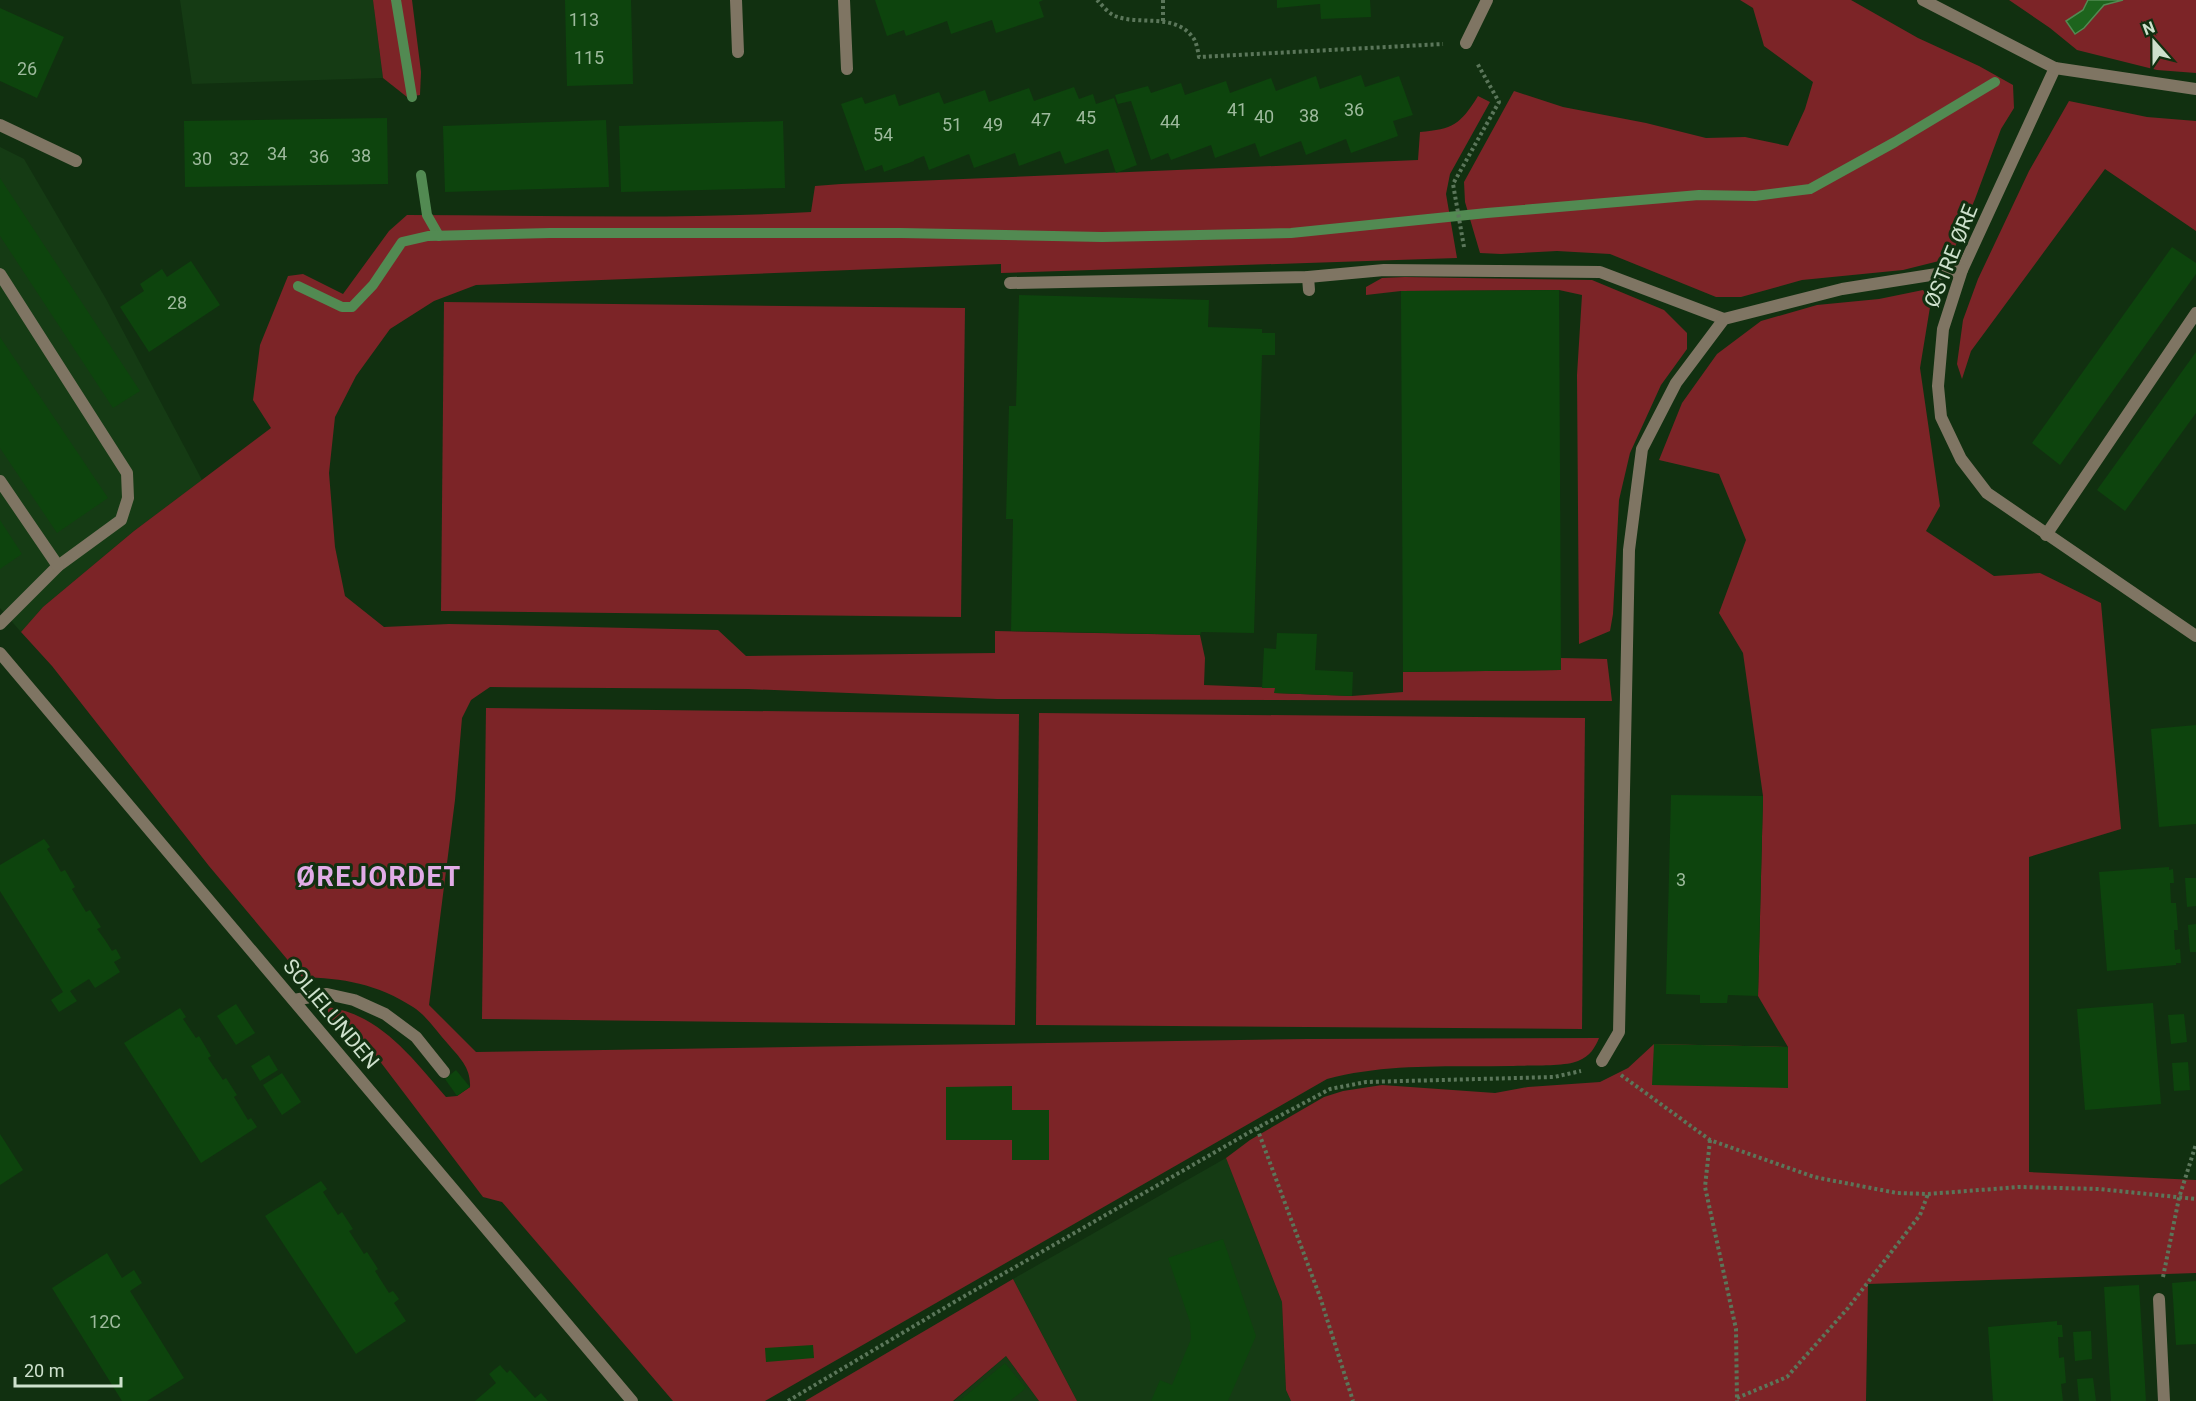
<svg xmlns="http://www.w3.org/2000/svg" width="2196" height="1401" font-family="Roboto,sans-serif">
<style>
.built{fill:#153b14}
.green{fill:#7c2427}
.water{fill:#1d641d;stroke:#528a52;stroke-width:1.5}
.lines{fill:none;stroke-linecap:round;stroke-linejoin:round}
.stream{stroke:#528a52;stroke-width:10}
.building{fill:#0d440d}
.path{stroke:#5b765a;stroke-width:4;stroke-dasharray:3 3;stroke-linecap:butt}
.service{stroke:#7f7563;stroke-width:12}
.minor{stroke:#7f7563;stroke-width:12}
.tertiary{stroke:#7f7563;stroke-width:12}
.labels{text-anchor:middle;stroke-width:6;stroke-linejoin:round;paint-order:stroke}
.number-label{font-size:18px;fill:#9eba9d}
.street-label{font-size:21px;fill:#cee1cd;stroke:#113010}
.district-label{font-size:27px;font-weight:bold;letter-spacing:1.5px;fill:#e1ace7;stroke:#113010}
</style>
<rect width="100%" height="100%" fill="#113010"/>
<!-- built -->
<g class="built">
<path d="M 180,0 L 373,0 L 383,78 L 192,84 Z"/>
<path d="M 0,147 L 24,159 L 106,299 L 202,480 L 134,531 L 43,607 L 21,632 L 0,608 Z"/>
<path d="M 1226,1158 L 1282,1302 L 1286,1390 L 1291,1401 L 1077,1401 L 1013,1279 Z"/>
<path d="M 1006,1356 L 1039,1401 L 954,1401 Z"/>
</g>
<!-- green -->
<g class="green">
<path d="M 373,0 L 412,0 L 421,72 L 420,95 L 407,97 L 383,78 Z"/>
<path d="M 1740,0 L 1851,0 L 1918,38 L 1979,66 L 2013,85 L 2014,108 L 2001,129 L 1975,199 L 1952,254 L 1939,261 L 1903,270 L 1802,280 L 1741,297 L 1716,297 L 1610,254 L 1557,251 L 1501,254 L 1480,253 L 1465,202 L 1464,182 L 1514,91 L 1563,107 L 1646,123 L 1706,138 L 1745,137 L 1788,146 L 1805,109 L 1813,82 L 1764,46 L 1753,8 Z"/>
<path d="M 2009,0 L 2196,0 L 2196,73 L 2157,70 L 2077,50 L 2050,28 Z"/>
<path d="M 1478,96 L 1490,102 L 1450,174 L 1446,194 L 1457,258 L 1001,273 L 1001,264 L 476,285 L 434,301 L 390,329 L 356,376 L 335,417 L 329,473 L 335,547 L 345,596 L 384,627 L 449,624 L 718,630 L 746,656 L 995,653 L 995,631 L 1200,635 L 1205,658 L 1204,685 L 1275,688 L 1275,693 L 1352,696 L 1403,692 L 1403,672 L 1560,670 L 1561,658 L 1607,659 L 1612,701 L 997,699 L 748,689 L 490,687 L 471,700 L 462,718 L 455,800 L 429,1005 L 476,1052 L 1308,1039 L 1599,1038 C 1595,1048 1590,1056 1578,1061 C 1564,1067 1527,1065 1510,1066 C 1449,1067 1386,1063 1327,1079 L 765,1401 L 673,1401 L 502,1202 L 483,1197 L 363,1039 L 349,1040 L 328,1018 L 328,1007 C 381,1015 413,1059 446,1097 L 457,1096 L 470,1087 C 471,1068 460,1058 448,1044 C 437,1032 426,1015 413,1007 C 378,984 342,978 302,977 L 209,866 L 52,666 L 21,632 L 43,607 L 134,531 L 271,428 L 253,400 L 260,345 L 288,276 L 303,274 L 343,294 L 389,231 L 407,215 C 542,215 676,220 811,212 L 815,186 L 841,184 L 1418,160 L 1420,132 C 1453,129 1460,125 1478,96 Z"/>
<path d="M 2069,101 L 2147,117 L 2196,121 L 2196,231 L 2105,169 L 1971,351 L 1962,379 L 1957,364 L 1963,320 L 1978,279 L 2029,171 Z"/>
<path d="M 1405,277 L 1592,280 L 1664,310 L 1687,333 L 1687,349 L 1661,385 L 1630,453 L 1619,500 L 1613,614 L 1610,631 L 1579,644 L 1577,375 L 1582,295 L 1559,290 L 1401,291 L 1366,295 L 1366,287 L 1382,278 Z"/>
<path d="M 1923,290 L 1931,301 L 1920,368 L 1940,506 L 1926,531 L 1994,576 L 2040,573 L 2101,603 L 2121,829 L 2029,857 L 2029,1172 L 2196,1180 L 2196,1273 L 1868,1284 L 1866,1401 L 1291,1401 L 1286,1390 L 1282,1302 L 1226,1158 L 1250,1140 L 1286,1119 L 1324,1097 L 1343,1091 L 1382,1085 L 1495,1093 L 1528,1087 L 1600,1082 L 1628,1068 L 1654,1044 L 1788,1047 L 1758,996 L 1763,796 L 1743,653 L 1719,613 L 1746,540 L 1719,474 L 1659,460 L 1682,403 L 1717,354 L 1761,321 L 1817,305 L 1879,299 Z"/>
<path d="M 444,302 L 965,308 L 961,617 L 441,611 Z"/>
<path d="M 486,708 L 1019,714 L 1015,1025 L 482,1019 Z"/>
<path d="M 1039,713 L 1585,718 L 1582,1029 L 1036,1025 Z"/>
<path d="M 1013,1279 L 1077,1401 L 1039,1401 L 1006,1356 L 953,1401 L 805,1401 Z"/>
</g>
<!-- water -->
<path class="water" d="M 2088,0 L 2123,0 L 2104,5 L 2084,28 L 2075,34 L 2066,21 L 2083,10 Z"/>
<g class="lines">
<!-- stream -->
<g class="stream">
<path d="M 396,0 L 412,97"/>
<path d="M 421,175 L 427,215 L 439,236"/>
<path d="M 298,286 L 342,307 L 352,307 L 373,285 L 402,242 L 428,236 L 550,233 L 901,233 L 1102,237 L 1291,233 L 1487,213 L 1699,195 L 1755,196 L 1810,189 L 1895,142 L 1995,82"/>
</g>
</g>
<!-- building -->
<g class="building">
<path d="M 565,0 L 631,0 L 633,84 L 567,86 Z"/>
<path d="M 875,0 L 1043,0 L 1039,2 L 1044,17 L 996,33 L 992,20 L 951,34 L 947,21 L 906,36 L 904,30 L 887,36 Z"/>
<path d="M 1277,0 L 1370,0 L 1371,17 L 1321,19 L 1320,4 L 1277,8 Z"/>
<path d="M 0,8 L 64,37 L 37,98 L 0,81 Z"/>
<path d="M 1361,75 L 1365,87 L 1399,76 L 1413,115 L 1393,121 L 1398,136 L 1351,153 L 1346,139 L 1306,155 L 1301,141 L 1260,157 L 1255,143 L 1215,158 L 1211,145 L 1171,160 L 1168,153 L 1151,160 L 1131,101 L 1118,104 L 1115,95 L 1148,86 L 1151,93 L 1181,83 L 1185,95 L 1226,81 L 1230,93 L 1271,78 L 1276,91 L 1316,76 L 1320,89 Z"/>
<path d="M 1074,87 L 1079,99 L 1093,94 L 1096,104 L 1114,98 L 1137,165 L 1116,173 L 1108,149 L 1065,164 L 1060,151 L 1019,166 L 1015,153 L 974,168 L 969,154 L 929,170 L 924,156 L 914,160 L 914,161 L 884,172 L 882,165 L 865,171 L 841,104 L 862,97 L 865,104 L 895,94 L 899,106 L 939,92 L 944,104 L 985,90 L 989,102 L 1029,88 L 1034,101 Z"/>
<path d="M 387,118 L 388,184 L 185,187 L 184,121 Z"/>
<path d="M 606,120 L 609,187 L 445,192 L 443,126 Z"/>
<path d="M 783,121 L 785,188 L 621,192 L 619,126 Z"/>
<path d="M 0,178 L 140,391 L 113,408 L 0,236 Z"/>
<path d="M 2172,247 L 2196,263 L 2196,274 L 2060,465 L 2032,443 Z"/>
<path d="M 191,261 L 220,305 L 149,352 L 120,307 L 144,291 L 140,284 L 162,269 L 167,277 Z"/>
<path d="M 1559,290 L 1561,670 L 1403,672 L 1401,291 Z"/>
<path d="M 1019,295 L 1209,300 L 1208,327 L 1262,329 L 1262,333 L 1275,333 L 1275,355 L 1262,355 L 1254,633 L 1201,632 L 1200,635 L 1011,631 L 1013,519 L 1006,519 L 1009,406 L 1016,406 Z"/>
<path d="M 0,337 L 108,498 L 57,533 L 0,448 Z"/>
<path d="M 2196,352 L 2196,413 L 2125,511 L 2097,490 Z"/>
<path d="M 0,520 L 22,554 L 0,569 Z"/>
<path d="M 1277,633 L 1317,634 L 1315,670 L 1353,672 L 1352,696 L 1274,693 L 1275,688 L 1262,688 L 1264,648 L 1276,649 Z"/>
<path d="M 2196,725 L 2196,824 L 2159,827 L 2151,729 Z"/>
<path d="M 1671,795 L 1763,796 L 1758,996 L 1728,995 L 1727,1003 L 1700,1003 L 1700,995 L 1666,994 Z"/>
<path d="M 44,839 L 50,847 L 47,849 L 54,860 L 61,872 L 65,870 L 75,887 L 72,889 L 86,912 L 90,910 L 101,927 L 97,929 L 105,940 L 112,951 L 116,949 L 121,958 L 114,962 L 120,972 L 95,988 L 89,979 L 70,991 L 77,1001 L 59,1012 L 51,1000 L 63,992 L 0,891 L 0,865 Z"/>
<path d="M 2169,867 L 2169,870 L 2173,869 L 2174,883 L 2170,883 L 2171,903 L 2176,903 L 2178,930 L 2174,930 L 2175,950 L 2180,949 L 2181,963 L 2176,963 L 2176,965 L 2107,971 L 2099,872 Z"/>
<path d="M 2185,878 L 2196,878 L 2196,906 L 2187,907 Z"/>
<path d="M 2196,924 L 2196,952 L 2190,952 L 2188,925 Z"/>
<path d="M 2153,1003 L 2161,1104 L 2085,1110 L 2077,1009 Z"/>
<path d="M 236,1004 L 255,1033 L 236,1045 L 217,1016 Z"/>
<path d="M 180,1008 L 186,1017 L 183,1019 L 196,1038 L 199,1036 L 211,1056 L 208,1058 L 223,1080 L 226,1078 L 237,1095 L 234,1097 L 248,1120 L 251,1118 L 257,1127 L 201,1163 L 124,1043 Z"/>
<path d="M 2184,1014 L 2187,1042 L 2171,1044 L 2168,1015 Z"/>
<path d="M 1654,1044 L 1788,1047 L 1788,1088 L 1652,1085 Z"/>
<path d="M 269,1055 L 278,1070 L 260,1081 L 251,1066 Z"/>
<path d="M 2188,1062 L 2190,1090 L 2174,1091 L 2172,1063 Z"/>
<path d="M 456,1070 L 470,1087 L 457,1096 L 445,1079 Z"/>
<path d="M 282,1073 L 301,1102 L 282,1115 L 263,1085 Z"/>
<path d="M 1012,1086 L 1012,1110 L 1049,1110 L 1049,1160 L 1012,1160 L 1012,1140 L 946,1140 L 946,1087 Z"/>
<path d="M 0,1134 L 23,1170 L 0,1185 Z"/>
<path d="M 321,1181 L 327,1189 L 323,1192 L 338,1215 L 342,1212 L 353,1229 L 349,1231 L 364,1254 L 367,1252 L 378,1269 L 375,1271 L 389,1293 L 393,1291 L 399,1299 L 394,1303 L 406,1321 L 356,1354 L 265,1216 Z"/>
<path d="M 1223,1239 L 1256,1336 L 1228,1401 L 1151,1401 L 1160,1380 L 1172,1385 L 1191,1339 L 1190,1322 L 1168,1258 Z"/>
<path d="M 107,1253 L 122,1278 L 134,1270 L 142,1283 L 130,1291 L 184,1378 L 147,1401 L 122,1401 L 52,1288 Z"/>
<path d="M 2196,1281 L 2196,1344 L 2176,1345 L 2172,1283 Z"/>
<path d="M 2139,1285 L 2146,1401 L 2111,1401 L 2104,1287 Z"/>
<path d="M 2057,1321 L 2057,1325 L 2062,1325 L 2063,1337 L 2058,1337 L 2059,1358 L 2064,1357 L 2066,1383 L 2061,1384 L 2063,1401 L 1993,1401 L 1988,1327 Z"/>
<path d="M 2091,1331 L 2092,1359 L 2075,1361 L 2073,1332 Z"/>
<path d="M 813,1345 L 814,1358 L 766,1362 L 765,1348 Z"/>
<path d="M 1005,1363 L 1026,1388 L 1010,1401 L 959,1401 Z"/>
<path d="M 500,1365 L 507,1373 L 510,1370 L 535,1398 L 541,1393 L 548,1401 L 475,1401 L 496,1383 L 489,1374 Z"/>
<path d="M 2093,1378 L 2096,1401 L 2079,1401 L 2077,1379 Z"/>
</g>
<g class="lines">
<!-- path -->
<g class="path">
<path d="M 1097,0 C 1102,5 1108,13 1115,16 C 1140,26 1176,12 1194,39 C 1197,44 1198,52 1199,57 L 1443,44"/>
<path d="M 1163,21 L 1163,0"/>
<path d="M 1464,247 L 1453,184 L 1499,102 L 1477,63"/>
<path d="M 1621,1075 L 1710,1140 L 1814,1177 L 1897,1193 L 1928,1194 L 2019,1187 L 2099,1189 L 2196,1199"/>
<path d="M 1257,1128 L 1320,1297 L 1353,1401"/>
<path d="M 1710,1140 L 1705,1187 L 1736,1329 L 1737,1401"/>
<path d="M 2163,1277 L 2179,1198 L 2196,1144"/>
<path d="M 1737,1398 L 1787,1377 L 1848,1308 L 1920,1215 L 1928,1194"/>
<path d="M 788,1401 L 956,1301 L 1257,1128 L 1330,1089 L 1366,1082 L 1554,1077 L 1581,1071"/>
</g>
<!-- service -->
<g class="service">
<path d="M 736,0 L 738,52"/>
<path d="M 844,0 L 847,69"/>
<path d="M 1466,43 L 1487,0"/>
<path d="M 0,125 L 76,161"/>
<path d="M 0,274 L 127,473 L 128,498 L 121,520 L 58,566 L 0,624"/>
<path d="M 1308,277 L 1309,290"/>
<path d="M 1010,283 L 1308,277 L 1384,270 L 1600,272 L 1724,319"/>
<path d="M 0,481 L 58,566"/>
<path d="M 2046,535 L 2196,313"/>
<path d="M 294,1000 L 327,994 L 354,1000 L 385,1014 L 416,1037 L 444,1072"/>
</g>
<!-- minor -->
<g class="minor">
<path d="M 2055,68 L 1962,270 L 1943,329 L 1938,386 L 1941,417 L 1961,459 L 1987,493 L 2196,636"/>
<path d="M 0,653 L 632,1401"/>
<path d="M 1602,1061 L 1619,1032 L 1629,550 L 1642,449 L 1676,383 L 1724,319 L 1842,289 L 1962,270"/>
<path d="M 2159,1299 L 2164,1401"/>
</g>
<!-- tertiary -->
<path class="tertiary" d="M 1923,0 L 2055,68 L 2196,89"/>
</g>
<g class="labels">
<!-- number labels -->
<g class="number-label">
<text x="584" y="26">113</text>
<text x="589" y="64">115</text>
<text x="27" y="75">26</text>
<text x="1237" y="116">41</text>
<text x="1354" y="116">36</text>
<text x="1309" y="122">38</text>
<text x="1264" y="123">40</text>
<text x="1086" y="124">45</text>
<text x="1041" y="126">47</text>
<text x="1170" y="128">44</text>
<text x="952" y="131">51</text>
<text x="993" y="131">49</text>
<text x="883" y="141">54</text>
<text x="277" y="160">34</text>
<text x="361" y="162">38</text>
<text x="319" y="163">36</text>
<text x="202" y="165">30</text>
<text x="239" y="165">32</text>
<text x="177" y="309">28</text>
<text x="1681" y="886">3</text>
<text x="105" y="1328">12C</text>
</g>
<!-- street labels -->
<g class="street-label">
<text transform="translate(1951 256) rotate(-68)" y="7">ØSTRE ØRE</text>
<text transform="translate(331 1014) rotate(50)" y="7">SOLIELUNDEN</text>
</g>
<!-- district labels -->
<g class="district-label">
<text x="379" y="886">ØREJORDET</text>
</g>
</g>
<!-- north arrow -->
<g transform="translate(2154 42) rotate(339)" stroke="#113010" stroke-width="4.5" paint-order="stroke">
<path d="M0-4.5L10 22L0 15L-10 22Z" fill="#cee1cd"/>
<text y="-9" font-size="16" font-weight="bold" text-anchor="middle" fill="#cee1cd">N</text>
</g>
<!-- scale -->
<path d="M15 1377v9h106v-9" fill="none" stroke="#cee1cd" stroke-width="3"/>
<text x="24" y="1377" font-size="18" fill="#cee1cd" stroke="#113010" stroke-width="4.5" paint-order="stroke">20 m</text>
</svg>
